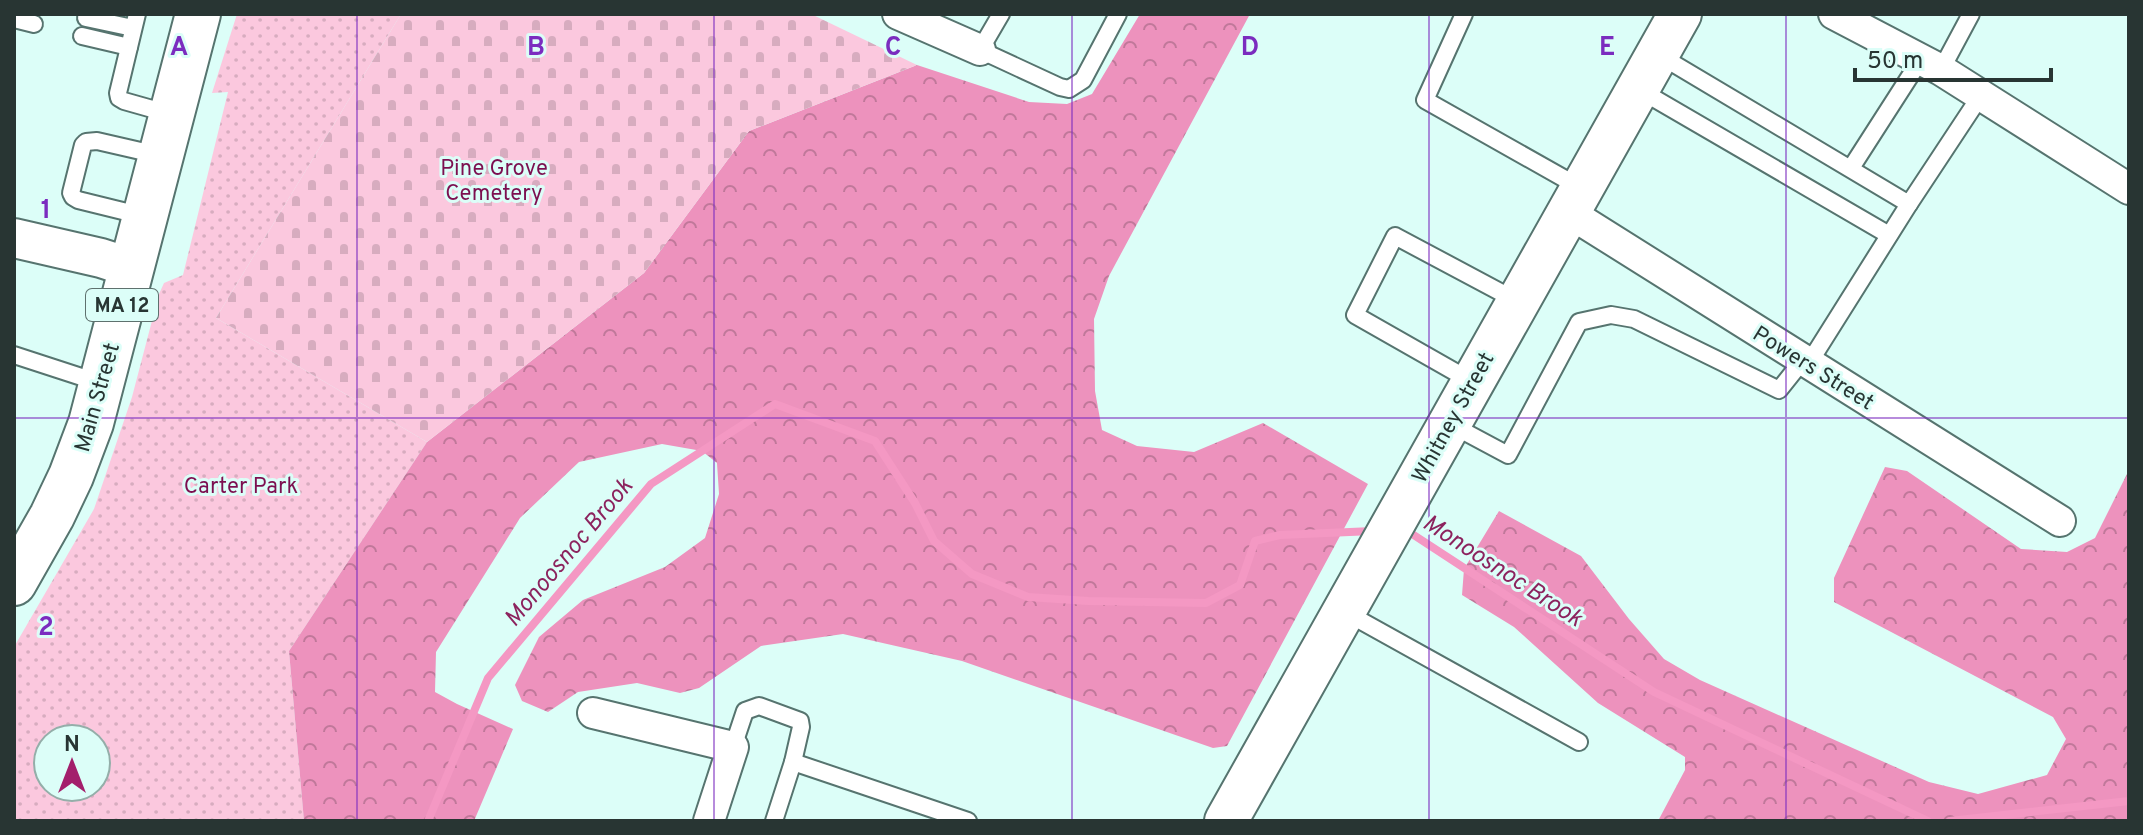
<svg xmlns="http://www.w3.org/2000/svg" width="2143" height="835" font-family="Overpass,sans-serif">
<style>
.grass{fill:url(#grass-dots);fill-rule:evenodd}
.forest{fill:url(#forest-crowns)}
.cemetery{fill:url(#cemetery-stones)}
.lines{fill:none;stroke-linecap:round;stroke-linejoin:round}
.stream{stroke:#f498c3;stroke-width:8}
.service-casing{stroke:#56746f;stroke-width:20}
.minor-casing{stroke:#56746f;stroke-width:34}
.tertiary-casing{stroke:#56746f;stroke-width:42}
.secondary-casing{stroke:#56746f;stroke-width:46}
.primary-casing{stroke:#56746f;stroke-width:48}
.service{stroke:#fff;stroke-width:16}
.minor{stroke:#fff;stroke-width:30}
.tertiary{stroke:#fff;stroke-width:38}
.secondary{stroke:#fff;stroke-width:42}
.primary{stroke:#fff;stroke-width:44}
.grid{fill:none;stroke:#7b2cbf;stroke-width:2;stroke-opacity:0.55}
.labels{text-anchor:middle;stroke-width:6;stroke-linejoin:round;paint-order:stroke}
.shield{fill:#dcfef8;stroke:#5e716e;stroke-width:2}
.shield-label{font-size:20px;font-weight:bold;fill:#283533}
.park-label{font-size:22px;fill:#7c0f50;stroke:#dcfef8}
.street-label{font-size:22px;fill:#283533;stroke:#dcfef8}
.water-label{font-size:24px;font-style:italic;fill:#8c235e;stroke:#dcfef8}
.grid-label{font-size:26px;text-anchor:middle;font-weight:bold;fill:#7b2cbf;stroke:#dcfef8;stroke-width:6;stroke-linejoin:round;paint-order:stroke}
</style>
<defs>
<pattern id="grass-dots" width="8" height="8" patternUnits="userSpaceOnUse" patternTransform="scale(2)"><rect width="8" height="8" fill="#fbc8de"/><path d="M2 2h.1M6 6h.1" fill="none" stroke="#d7acbf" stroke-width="1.8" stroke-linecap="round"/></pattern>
<pattern id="forest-crowns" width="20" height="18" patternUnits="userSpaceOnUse" patternTransform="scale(2)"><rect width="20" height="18" fill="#ed92bd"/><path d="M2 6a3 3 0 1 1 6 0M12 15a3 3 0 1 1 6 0" fill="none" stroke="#c0789a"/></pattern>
<pattern id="cemetery-stones" width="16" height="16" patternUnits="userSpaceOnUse" patternTransform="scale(2)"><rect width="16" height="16" fill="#fbc8de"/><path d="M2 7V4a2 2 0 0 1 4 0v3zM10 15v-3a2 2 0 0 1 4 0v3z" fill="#d7acbf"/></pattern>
</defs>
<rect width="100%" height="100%" fill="#dcfef8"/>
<!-- grass -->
<path class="grass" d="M 237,14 L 401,14 L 216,318 L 427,442 L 289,651 L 304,821 L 14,821 L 14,647 L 94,509 L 132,397 L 159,294 L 164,283 L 183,275 L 228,92 L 212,93 ZM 48,739 L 96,739 L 96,787 L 48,787 Z"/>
<!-- forest -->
<g class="forest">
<path d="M 1140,14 L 1250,14 L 1109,276 L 1094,319 L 1095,391 L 1102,430 L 1137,446 L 1194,452 L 1263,423 L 1368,484 L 1227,746 L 1213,748 L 962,661 L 843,634 L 761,646 L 699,688 L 680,693 L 637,683 L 578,692 L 548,712 L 522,701 L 515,685 L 539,637 L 583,600 L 665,567 L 705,538 L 719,494 L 717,463 L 702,451 L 662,444 L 579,462 L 520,518 L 436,652 L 435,692 L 457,704 L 513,729 L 474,821 L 304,821 L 289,651 L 427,442 L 644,273 L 749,131 L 917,65 L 1029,102 L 1067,104 L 1092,94 Z"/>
<path d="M 1885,467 L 1907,471 L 2021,549 L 2067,552 L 2095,538 L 2129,470 L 2129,821 L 1658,821 L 1685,770 L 1685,757 L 1598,703 L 1514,627 L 1462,595 L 1464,569 L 1499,511 L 1581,556 L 1629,619 L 1664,659 L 1700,680 L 1929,782 L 1978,794 L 2047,775 L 2066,739 L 2053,717 L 1834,602 L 1834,578 Z"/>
</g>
<!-- cemetery -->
<path class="cemetery" d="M 401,14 L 811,14 L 917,65 L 749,131 L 644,273 L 427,442 L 216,318 Z"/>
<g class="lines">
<!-- stream -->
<g class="stream">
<path d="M 1403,528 L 1654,692 L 1928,821"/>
<path d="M 428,821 L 488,678 L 651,484 L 775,404 L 875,441 L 915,503 L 934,541 L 972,574 L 1028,597 L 1088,601 L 1206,603 L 1240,585 L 1255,541 L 1280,535 L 1373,531"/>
<path d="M 1950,821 L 2129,801"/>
</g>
<defs>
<g id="service">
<path d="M 137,14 L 118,93 L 119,98 L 124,101 L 170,114"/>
<path d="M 1001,14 L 980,50 L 1060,87 L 1069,89 L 1083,80 L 1118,14"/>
<path d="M 1464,14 L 1425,100 L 1581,188"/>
<path d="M 86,18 L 133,28"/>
<path d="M 14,19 L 34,24"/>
<path d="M 82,36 L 129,47"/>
<path d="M 1659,55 L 1909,204 L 1981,95"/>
<path d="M 1941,70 L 1971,14"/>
<path d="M 1638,89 L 1889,235"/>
<path d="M 1851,168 L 1921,59"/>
<path d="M 143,216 L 78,200 L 73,197 L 71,193 L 83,145 L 86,142 L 97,141 L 158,155"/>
<path d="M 14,355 L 100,383"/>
<path d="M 1809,363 L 1909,204"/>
<path d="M 1471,381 L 1355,315 L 1395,236 L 1517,301"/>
<path d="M 1450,424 L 1508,455 L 1579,322 L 1611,315 L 1634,319 L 1779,390 L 1803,360"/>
<path d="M 1345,612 L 1579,742"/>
<path d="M 733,747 L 745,711 L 759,706 L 800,721 L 801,727 L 793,762"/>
<path d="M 774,821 L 793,762 L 968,821"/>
</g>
<g id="minor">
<path d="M 898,14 L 980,50"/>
<path d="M 1834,14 L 1941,70 L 2129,189"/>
<path d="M 1568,212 L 2060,521"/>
<path d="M 593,713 L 733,747 L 709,821"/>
</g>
<path id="tertiary" d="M 14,238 L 101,258 L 132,268"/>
<path id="secondary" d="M 1226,821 L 1680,14"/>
<path id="primary" d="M 14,583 L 52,516 L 71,476 L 91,423 L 198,14"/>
</defs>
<!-- service casing -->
<use href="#service" class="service-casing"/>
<!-- minor casing -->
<use href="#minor" class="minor-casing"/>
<!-- tertiary casing -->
<use href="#tertiary" class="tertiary-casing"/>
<!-- secondary casing -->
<use href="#secondary" class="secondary-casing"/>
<!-- primary casing -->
<use href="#primary" class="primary-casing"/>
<!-- service -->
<use href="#service" class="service"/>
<!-- minor -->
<use href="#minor" class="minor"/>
<!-- tertiary -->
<use href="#tertiary" class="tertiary"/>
<!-- secondary -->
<use href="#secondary" class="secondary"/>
<!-- primary -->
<use href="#primary" class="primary"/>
</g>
<!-- grid -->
<path class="grid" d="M 357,14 L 357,821M 714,14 L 714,821M 1072,14 L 1072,821M 1429,14 L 1429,821M 1786,14 L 1786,821M 14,418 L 2129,418"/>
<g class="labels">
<!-- shield labels -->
<rect class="shield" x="86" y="289" width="72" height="32" rx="6"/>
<g class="shield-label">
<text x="122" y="312">MA 12</text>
</g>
<!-- park labels -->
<g class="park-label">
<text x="494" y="175">Pine Grove<tspan x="494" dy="25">Cemetery</tspan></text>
<text x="241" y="493">Carter Park</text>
</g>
<!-- street labels -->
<g class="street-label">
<text transform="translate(1814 367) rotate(32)" y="8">Powers Street</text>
<text transform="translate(96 397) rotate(-74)" y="8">Main Street</text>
<text transform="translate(1452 417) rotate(-61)" y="8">Whitney Street</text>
</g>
<!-- water labels -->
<g class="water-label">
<text transform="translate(568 552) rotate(-50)" y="8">Monoosnoc Brook</text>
<text transform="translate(1503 570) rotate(33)" y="8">Monoosnoc Brook</text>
</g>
</g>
<g class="grid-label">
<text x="179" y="55">A</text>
<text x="536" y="55">B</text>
<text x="893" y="55">C</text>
<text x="1250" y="55">D</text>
<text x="1607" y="55">E</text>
<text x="46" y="218">1</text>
<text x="46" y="635">2</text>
</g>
<!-- border -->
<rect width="2143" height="835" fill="none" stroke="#283533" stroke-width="32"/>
<!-- north arrow -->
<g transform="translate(72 763)"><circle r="38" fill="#dcfef8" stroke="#94aea9" stroke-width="2"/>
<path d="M0-6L14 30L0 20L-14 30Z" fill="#a31f6c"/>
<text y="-12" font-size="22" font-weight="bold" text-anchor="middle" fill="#283533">N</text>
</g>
<!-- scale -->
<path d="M1855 68v12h196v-12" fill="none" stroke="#283533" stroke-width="4"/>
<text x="1867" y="68" font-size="24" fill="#283533" stroke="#dcfef8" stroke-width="6" paint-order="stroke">50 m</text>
</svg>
